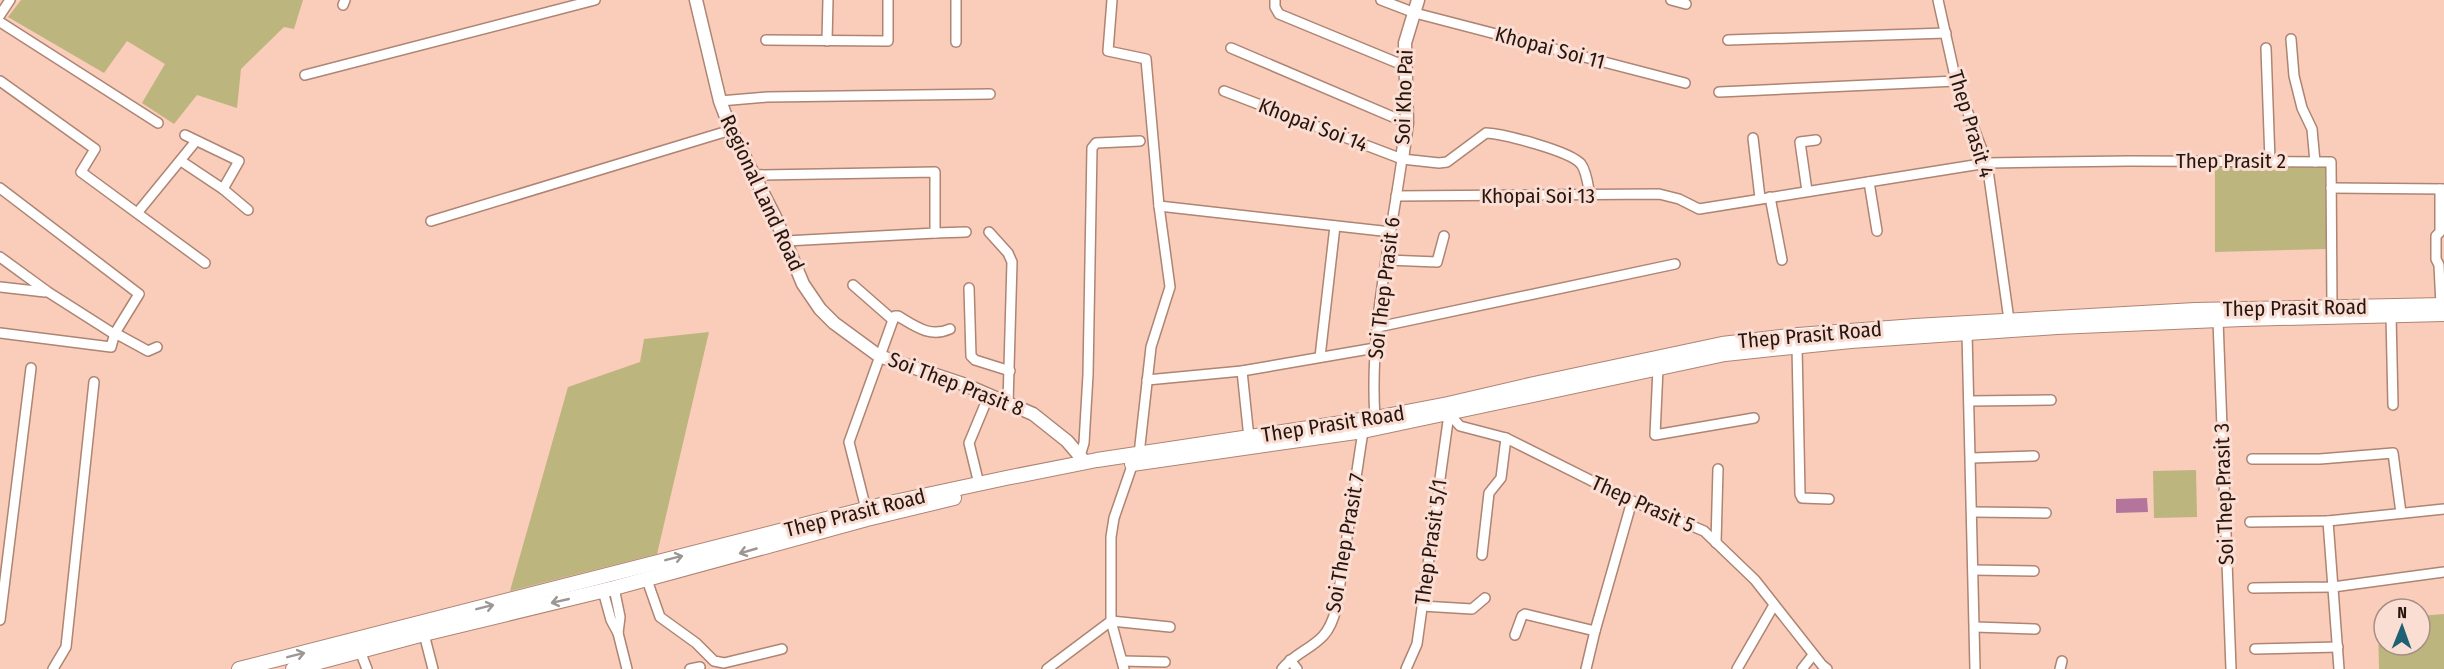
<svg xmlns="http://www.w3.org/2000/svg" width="2444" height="669" font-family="'Fira Sans Condensed',sans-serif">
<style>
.green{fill:#bcb57e}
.water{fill:#b4759c}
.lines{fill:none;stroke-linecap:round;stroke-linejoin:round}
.minor-casing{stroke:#ae8473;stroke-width:12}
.tertiary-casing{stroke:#ae8473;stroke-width:15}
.secondary-casing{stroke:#ae8473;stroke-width:16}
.minor{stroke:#fff;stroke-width:9}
.tertiary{stroke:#fff;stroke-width:12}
.secondary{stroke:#fff;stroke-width:14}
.oneway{stroke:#9d9693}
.labels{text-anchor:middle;stroke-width:6;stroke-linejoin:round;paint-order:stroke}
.street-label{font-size:21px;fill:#26160f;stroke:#fbded3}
</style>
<rect width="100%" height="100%" fill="#faccba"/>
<!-- green -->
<g class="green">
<path d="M 21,0 L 303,0 L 294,29 L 284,27 L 241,69 L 237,108 L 197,95 L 174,124 L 142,103 L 165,64 L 127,41 L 104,73 L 8,17 Z"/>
<path d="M 2215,165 L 2325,166 L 2327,249 L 2215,252 Z"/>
<path d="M 709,332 L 657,554 L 510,591 L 568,387 L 640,362 L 644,339 Z"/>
<path d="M 2196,470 L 2197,517 L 2154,518 L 2153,471 Z"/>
<path d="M 2444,614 L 2444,669 L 2379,669 L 2378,620 L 2384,619 L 2384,645 L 2420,645 L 2420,616 Z"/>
</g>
<!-- water -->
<path class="water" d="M 2147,498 L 2148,512 L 2116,513 L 2116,499 Z"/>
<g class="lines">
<defs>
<g id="minor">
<path d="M 1112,0 L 1108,51 L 1146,59 L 1159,206 L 1170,287 L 1151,347 L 1139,454"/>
<path d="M 1275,0 L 1275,7 L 1279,14 L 1405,66"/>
<path d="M 1381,0 L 1415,13 L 1685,83"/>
<path d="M 1671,0 L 1686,4"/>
<path d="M 1938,0 L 1956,81 L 1987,163 L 2009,320"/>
<path d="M 343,5 L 345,0"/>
<path d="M 0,15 L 10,0"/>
<path d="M 0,22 L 158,123"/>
<path d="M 2291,39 L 2294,76 L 2302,108 L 2312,129 L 2315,162"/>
<path d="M 766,40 L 888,41 L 888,0"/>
<path d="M 1728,40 L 1946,33"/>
<path d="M 827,41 L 828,0"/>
<path d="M 956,42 L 956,0"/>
<path d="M 1231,48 L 1407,123"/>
<path d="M 2266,48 L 2270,161"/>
<path d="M 305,75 L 595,0"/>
<path d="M 0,81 L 95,149 L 81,172 L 205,263"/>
<path d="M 1224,91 L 1402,159 L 1439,163 L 1447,162 L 1486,133 C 1504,134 1570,151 1581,164 C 1587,172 1588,186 1590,196"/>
<path d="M 1719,92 L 1956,81"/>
<path d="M 720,101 L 767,97 L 990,94"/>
<path d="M 185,135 L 239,161 L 223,189"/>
<path d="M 1753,138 L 1760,198"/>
<path d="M 181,161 L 223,189 L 248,210"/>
<path d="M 755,175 L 935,172 L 935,233 L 786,241"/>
<path d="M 1869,182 L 1877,231"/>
<path d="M 0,188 L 139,294 L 115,333 L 111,347 L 0,333"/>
<path d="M 2331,188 L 2444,189"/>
<path d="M 2440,189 L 2440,232 L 2436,236 L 2436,259 L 2439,265 L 2441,305"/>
<path d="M 1807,191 L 1800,142 L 1816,140"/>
<path d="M 1396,196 L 1659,194 L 1679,199 L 1699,209 L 1987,163 L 2129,161 L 2331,162 L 2332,307"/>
<path d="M 1770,197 L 1782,260"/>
<path d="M 1159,206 L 1391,232"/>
<path d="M 138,212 L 196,141"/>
<path d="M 431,221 L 731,130"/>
<path d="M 989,232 L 1008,253 L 1012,262 L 1008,403"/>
<path d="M 935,233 L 966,232"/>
<path d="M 0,257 L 48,292 L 114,334"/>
<path d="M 1387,260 L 1437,262 L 1444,236"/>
<path d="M 853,285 L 893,320"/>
<path d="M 0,287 L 45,292"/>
<path d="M 969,288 L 971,356 L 975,360 L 1010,371"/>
<path d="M 2391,315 L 2393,405"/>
<path d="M 2218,320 L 2231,669"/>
<path d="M 1378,327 L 1675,264"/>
<path d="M 115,333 L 148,351 L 157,347"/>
<path d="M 1967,333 L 1975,669"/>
<path d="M 1797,346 L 1800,494 L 1802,498 L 1829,499"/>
<path d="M 1320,357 L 1335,226"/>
<path d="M 1658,368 L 1655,435 L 1754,418"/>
<path d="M 1242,371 L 1249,438"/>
<path d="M 1147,380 L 1242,371 L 1375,348"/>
<path d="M 1969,401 L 2051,400"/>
<path d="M 1449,414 L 1460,426 L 1506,438 L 1632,501 L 1704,531 L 1755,580 L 1822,665 L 1827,669"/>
<path d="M 1375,418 C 1369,332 1390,244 1402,159"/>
<path d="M 1080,456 L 1084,443 L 1088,375 L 1092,148 L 1096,143 L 1140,141"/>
<path d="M 1971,458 L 2034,456"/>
<path d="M 2252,459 L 2320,459 L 2393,453 L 2401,513"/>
<path d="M 979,484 L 969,443 L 989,395"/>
<path d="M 866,509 L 849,442 L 893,320 L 895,316 L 898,316 C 915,326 930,338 950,329"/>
<path d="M 1973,512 L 2046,513"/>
<path d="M 2250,522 L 2328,521"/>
<path d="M 1716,543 L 1718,469"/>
<path d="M 1482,555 L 1489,493 L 1501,478 L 1506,438"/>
<path d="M 1973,570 L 2034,571"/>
<path d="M 647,580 L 660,617 L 696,643 L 714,661 L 724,663 L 782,649"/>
<path d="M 614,588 L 620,617 L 618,633"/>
<path d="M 2253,588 L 2333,587 L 2444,572"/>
<path d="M 603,591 L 611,620 L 618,633 L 627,669"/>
<path d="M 1422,606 L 1472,609 L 1485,598"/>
<path d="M 0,620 L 31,368"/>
<path d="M 1111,621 L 1170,627"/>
<path d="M 1975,627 L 2035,629"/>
<path d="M 424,634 L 433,669"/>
<path d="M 1515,635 L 1522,616 L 1525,614 L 1595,631"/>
<path d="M 2255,649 L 2338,647"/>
<path d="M 360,651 L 367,669"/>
<path d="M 1290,660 L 1297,669"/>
<path d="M 1122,661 L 1165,662"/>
<path d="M 53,669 L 66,647 L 94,382"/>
<path d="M 690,669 L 700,667"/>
<path d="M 1047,669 L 1111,621"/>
<path d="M 1124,669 L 1111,621 L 1111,537 L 1114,518 L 1133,463"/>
<path d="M 1282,669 C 1294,654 1311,649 1323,636 C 1330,629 1333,619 1336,610 L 1363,431"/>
<path d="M 1406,669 L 1417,644 L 1449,414"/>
<path d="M 1586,669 L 1595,631 L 1632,501"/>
<path d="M 1737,669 L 1774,605"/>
<path d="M 1802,669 L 1813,655"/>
<path d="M 2060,669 L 2062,661"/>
<path d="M 2339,669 L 2328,521 L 2444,509"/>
</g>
<g id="tertiary">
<path d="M 696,0 L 720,101 L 731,130 L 776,219 L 803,284 L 820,309 L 834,323 L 879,356 L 963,384 L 1033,414 L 1067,441 L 1085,462"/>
<path d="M 1402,159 L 1407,123 L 1405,43 L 1418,0"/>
</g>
<g id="secondary">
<path d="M 1132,464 L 1363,431 L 1725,354 L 1851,341 L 2057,327 L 2242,319 L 2444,314"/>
<path d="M 239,669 L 885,504 L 1006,478 L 1097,460 L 1375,418 L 1448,404 L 1534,384 L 1722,344 L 1798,335 L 1915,326 L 2195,310 L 2444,305"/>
<path d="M 293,669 L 424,634 L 614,588 L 867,519 L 954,498"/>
</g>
</defs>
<!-- minor casing -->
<use href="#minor" class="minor-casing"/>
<!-- tertiary casing -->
<use href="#tertiary" class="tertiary-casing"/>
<!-- secondary casing -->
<use href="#secondary" class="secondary-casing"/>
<!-- minor -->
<use href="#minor" class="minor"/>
<!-- tertiary -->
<use href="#tertiary" class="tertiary"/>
<!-- secondary -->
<use href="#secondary" class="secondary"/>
</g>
<!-- one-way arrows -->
<defs><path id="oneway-shaft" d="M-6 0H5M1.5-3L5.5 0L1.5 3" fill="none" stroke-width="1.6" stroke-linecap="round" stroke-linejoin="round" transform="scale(1.5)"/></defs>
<g class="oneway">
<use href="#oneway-shaft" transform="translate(748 551) rotate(164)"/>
<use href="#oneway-shaft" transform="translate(674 558) rotate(-14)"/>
<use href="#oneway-shaft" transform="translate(560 601) rotate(167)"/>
<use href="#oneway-shaft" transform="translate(485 607) rotate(-14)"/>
<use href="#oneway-shaft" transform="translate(296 655) rotate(-14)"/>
</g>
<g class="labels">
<!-- street labels -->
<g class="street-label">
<text transform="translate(1550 48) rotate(15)" y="7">Khopai Soi 11</text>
<text transform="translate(1404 97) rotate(-88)" y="7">Soi Kho Pai</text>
<text transform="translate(1971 124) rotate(73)" y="7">Thep Prasit 4</text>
<text transform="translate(1313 125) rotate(21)" y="7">Khopai Soi 14</text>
<text x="2231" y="168">Thep Prasit 2</text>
<text transform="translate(762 193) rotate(65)" y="7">Regional Land Road</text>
<text x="1538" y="203">Khopai Soi 13</text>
<text transform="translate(1384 288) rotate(-83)" y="7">Soi Thep Prasit 6</text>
<text transform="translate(2295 308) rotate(-1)" y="7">Thep Prasit Road</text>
<text transform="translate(1810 335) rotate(-5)" y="7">Thep Prasit Road</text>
<text transform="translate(956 384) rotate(21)" y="7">Soi Thep Prasit 8</text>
<text transform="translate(1333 424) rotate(-9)" y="7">Thep Prasit Road</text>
<text transform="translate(2224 494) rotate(-92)" y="7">Soi Thep Prasit 3</text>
<text transform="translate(1643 504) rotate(24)" y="7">Thep Prasit 5</text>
<text transform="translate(855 513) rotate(-14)" y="7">Thep Prasit Road</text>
<text transform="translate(1431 542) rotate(-82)" y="7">Thep Prasit 5/1</text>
<text transform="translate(1345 543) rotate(-80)" y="7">Soi Thep Prasit 7</text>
</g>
</g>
<!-- north arrow -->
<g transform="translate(2402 627) rotate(1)"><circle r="28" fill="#fbded3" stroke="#a68e85" stroke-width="1.5"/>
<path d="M0-4.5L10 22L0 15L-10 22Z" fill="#1e6074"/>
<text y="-9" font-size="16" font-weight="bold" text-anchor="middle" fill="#26160f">N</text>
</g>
</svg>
